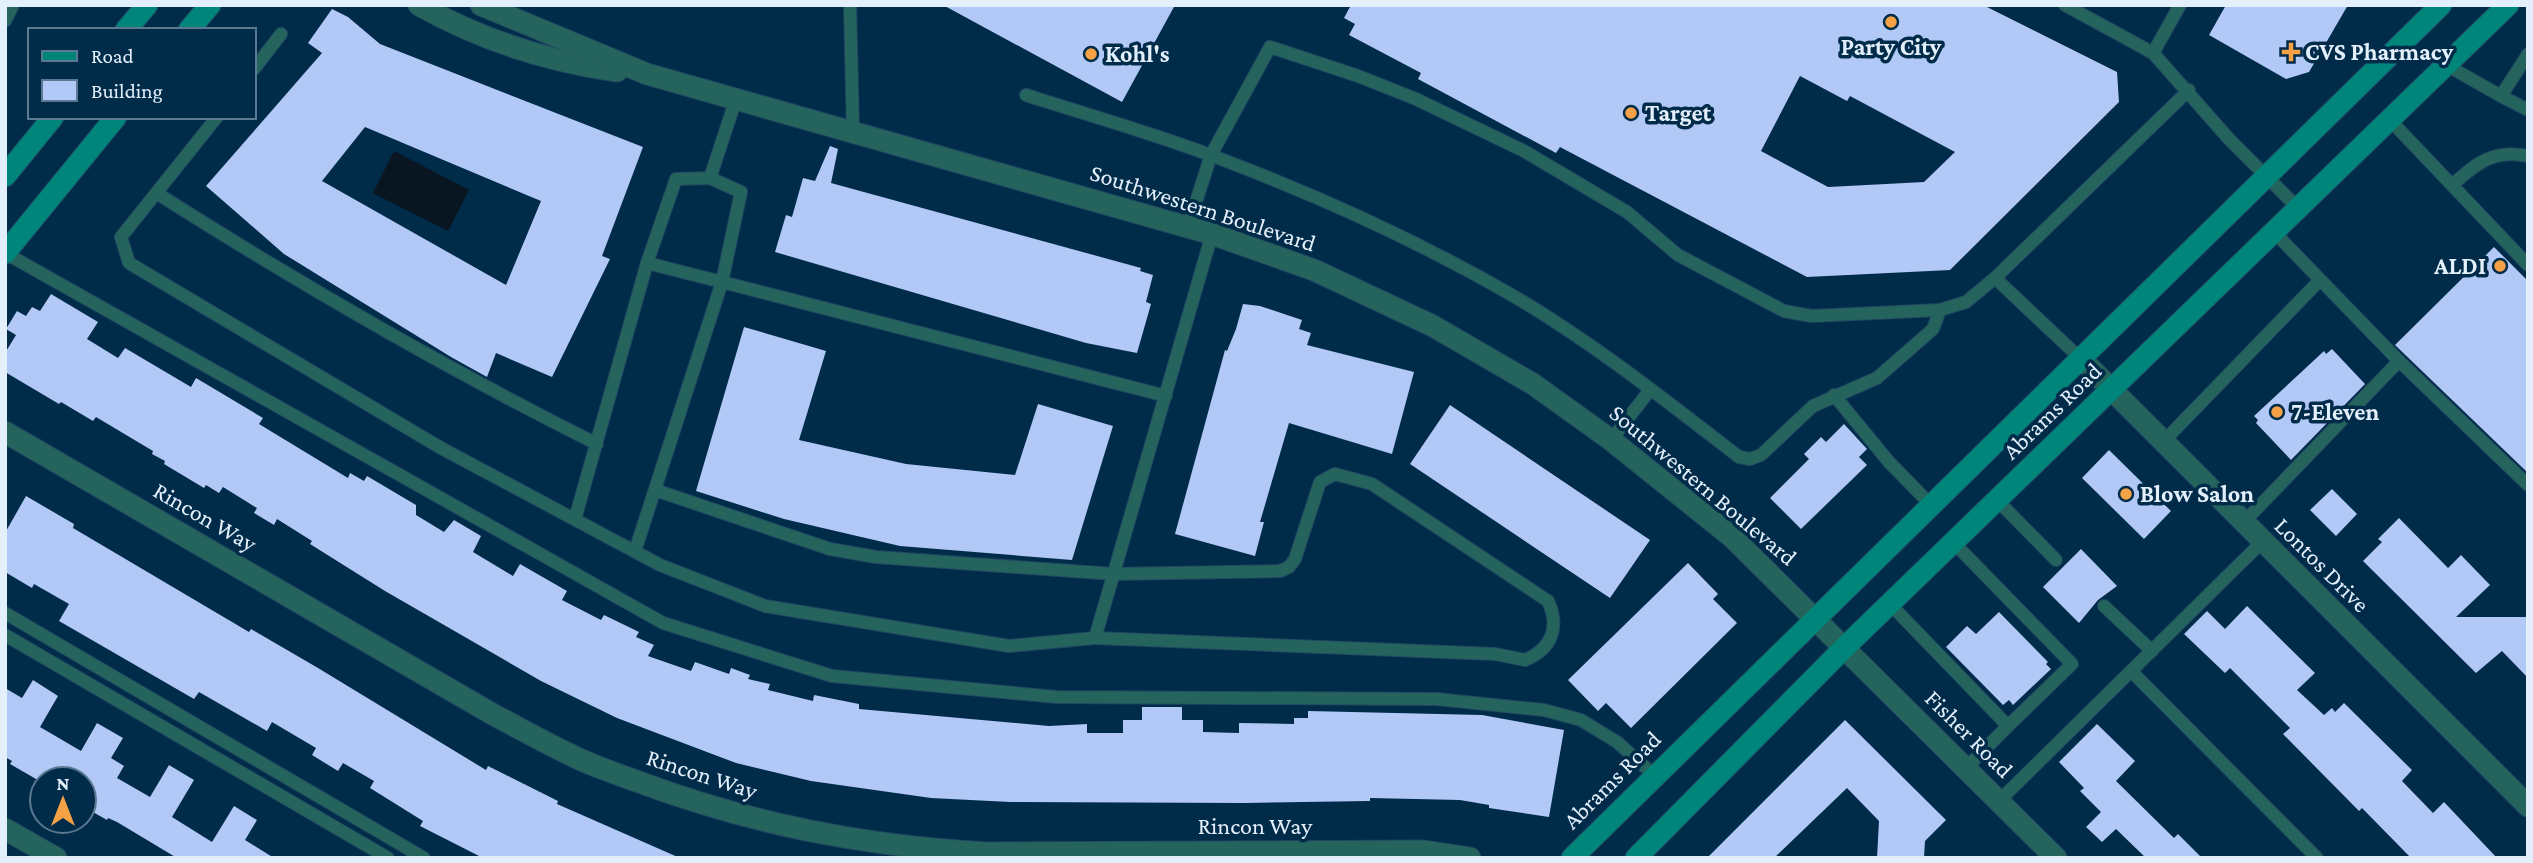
<svg xmlns="http://www.w3.org/2000/svg" width="2533" height="863" font-family="'Crimson Pro',serif">
<style>
.water{fill:#091520}
.building{fill:#b2c8f7;fill-rule:evenodd}
.lines{fill:none;stroke-linecap:round;stroke-linejoin:round}
.service-casing{stroke:#204762;stroke-width:14}
.minor-casing{stroke:#204762;stroke-width:23}
.tertiary-casing{stroke:#204762;stroke-width:23}
.secondary-casing{stroke:#204762;stroke-width:23}
.service{stroke:#25645d;stroke-width:12}
.minor{stroke:#25645d;stroke-width:21}
.tertiary{stroke:#25645d;stroke-width:21}
.secondary{stroke:#00857b;stroke-width:21}
.poi-dot{fill:#f5a246;stroke:#002b49;stroke-width:2.5}
.labels{text-anchor:middle;stroke-width:7;stroke-linejoin:round;paint-order:stroke}
.poi-label{font-size:24px;font-weight:bold;fill:#e3f0fc;stroke:#002b49;text-anchor:start}
.street-label{font-size:24px;fill:#e3f0fc;stroke:#002b49}
</style>
<rect width="100%" height="100%" fill="#002b49"/>
<!-- water -->
<path class="water" d="M 394,151 L 469,190 L 448,231 L 373,193 Z"/>
<!-- building -->
<g class="building">
<path d="M 943,5 L 1175,5 L 1122,102 Z"/>
<path d="M 1351,5 L 1983,5 L 2117,72 L 2119,102 L 1950,270 L 1807,277 L 1560,147 L 1556,153 L 1418,79 L 1421,73 L 1349,35 L 1355,24 L 1344,18 ZM 1800,76 L 1847,101 L 1850,96 L 1955,152 L 1924,182 L 1828,187 L 1761,151 Z"/>
<path d="M 2226,5 L 2348,5 L 2309,72 L 2286,79 L 2209,35 Z"/>
<path d="M 332,9 L 348,17 L 380,44 L 643,147 L 602,256 L 610,259 L 552,377 L 496,353 L 487,377 L 451,357 L 284,254 L 206,186 L 322,53 L 308,43 ZM 365,127 L 541,201 L 506,285 L 322,181 Z"/>
<path d="M 830,146 L 838,149 L 831,183 L 1141,268 L 1140,271 L 1153,275 L 1146,302 L 1151,304 L 1137,353 L 1086,343 L 775,252 L 786,215 L 792,217 L 803,178 L 815,181 Z"/>
<path d="M 2494,247 L 2528,281 L 2528,473 L 2395,345 Z"/>
<path d="M 51,294 L 98,322 L 87,339 L 118,358 L 125,348 L 191,387 L 196,378 L 263,418 L 259,424 L 348,478 L 350,473 L 364,481 L 367,476 L 416,505 L 416,515 L 444,532 L 454,520 L 481,536 L 473,552 L 513,576 L 520,564 L 567,591 L 562,600 L 601,620 L 604,615 L 639,632 L 636,637 L 654,645 L 648,656 L 691,671 L 695,662 L 729,674 L 731,668 L 750,675 L 748,679 L 770,684 L 768,690 L 813,701 L 814,695 L 859,704 L 859,709 L 1049,726 L 1087,724 L 1087,733 L 1123,733 L 1123,720 L 1142,720 L 1142,707 L 1182,707 L 1182,720 L 1203,720 L 1203,732 L 1239,733 L 1239,723 L 1294,724 L 1294,718 L 1308,718 L 1308,711 L 1482,715 L 1564,730 L 1549,817 L 1489,808 L 1489,805 L 1460,800 L 1370,798 L 1370,801 L 1245,803 L 1010,802 L 931,798 L 811,781 L 736,763 L 617,718 L 541,681 L 385,591 L 310,544 L 312,541 L 277,519 L 274,525 L 254,513 L 257,508 L 223,487 L 219,493 L 206,485 L 204,488 L 164,464 L 165,461 L 152,454 L 153,451 L 96,417 L 93,421 L 61,402 L 59,404 L 5,372 L 5,353 L 16,335 L 6,329 L 17,311 L 26,316 L 32,307 L 40,311 Z"/>
<path d="M 1243,304 L 1260,306 L 1302,320 L 1299,329 L 1311,333 L 1307,345 L 1414,372 L 1392,454 L 1289,423 L 1260,522 L 1264,522 L 1255,556 L 1175,534 L 1225,350 L 1227,351 L 1236,329 Z"/>
<path d="M 744,327 L 826,351 L 799,440 L 906,464 L 1015,475 L 1038,404 L 1113,426 L 1072,560 L 900,546 L 784,519 L 696,491 Z"/>
<path d="M 2332,349 L 2365,384 L 2291,460 L 2256,423 L 2258,420 L 2254,416 L 2324,351 L 2326,354 Z"/>
<path d="M 1450,405 L 1650,540 L 1610,598 L 1410,464 Z"/>
<path d="M 1844,424 L 1867,449 L 1859,457 L 1867,465 L 1801,529 L 1770,498 L 1809,459 L 1804,454 L 1821,437 L 1826,442 Z"/>
<path d="M 2109,450 L 2171,511 L 2144,539 L 2082,478 Z"/>
<path d="M 2332,489 L 2357,514 L 2336,536 L 2310,510 Z"/>
<path d="M 26,496 L 74,524 L 73,528 L 249,632 L 251,629 L 318,668 L 486,770 L 488,766 L 558,801 L 557,804 L 680,858 L 483,858 L 420,826 L 423,821 L 370,788 L 374,781 L 343,763 L 338,771 L 312,755 L 316,748 L 272,722 L 267,731 L 199,692 L 194,699 L 59,621 L 69,604 L 34,584 L 32,588 L 5,572 L 5,533 Z"/>
<path d="M 2399,518 L 2448,568 L 2461,555 L 2490,585 L 2456,617 L 2528,617 L 2528,678 L 2502,651 L 2476,673 L 2363,561 L 2382,542 L 2378,539 Z"/>
<path d="M 2081,549 L 2117,586 L 2098,600 L 2079,623 L 2043,587 Z"/>
<path d="M 1688,563 L 1718,594 L 1713,599 L 1737,623 L 1631,728 L 1606,703 L 1598,711 L 1568,680 Z"/>
<path d="M 2247,606 L 2315,673 L 2297,690 L 2324,715 L 2332,708 L 2335,712 L 2344,703 L 2412,770 L 2402,781 L 2433,813 L 2444,802 L 2497,858 L 2411,858 L 2362,808 L 2359,811 L 2283,734 L 2290,728 L 2230,668 L 2225,673 L 2184,634 L 2207,611 L 2225,629 Z"/>
<path d="M 1999,612 L 2048,662 L 2046,664 L 2051,669 L 2013,705 L 2009,700 L 2003,705 L 1946,647 L 1967,626 L 1976,634 Z"/>
<path d="M 33,680 L 58,696 L 40,727 L 81,751 L 97,723 L 123,738 L 111,758 L 124,766 L 117,778 L 150,797 L 169,765 L 194,780 L 172,817 L 212,842 L 234,806 L 257,820 L 245,840 L 274,858 L 177,858 L 117,822 L 108,818 L 107,820 L 84,807 L 84,779 L 36,779 L 10,764 L 12,761 L 5,757 L 5,688 L 22,698 Z"/>
<path d="M 1845,720 L 1946,820 L 1925,841 L 1924,858 L 1877,858 L 1879,821 L 1847,788 L 1774,858 L 1707,858 Z"/>
<path d="M 2097,724 L 2135,761 L 2116,781 L 2174,838 L 2178,834 L 2202,858 L 2146,858 L 2116,829 L 2102,842 L 2086,827 L 2101,812 L 2080,791 L 2084,788 L 2059,762 Z"/>
</g>
<g class="lines">
<defs>
<g id="service">
<path d="M 850,5 L 853,132"/>
<path d="M 2065,5 L 2153,53 L 2229,139 L 2299,209"/>
<path d="M 5,21 L 13,5"/>
<path d="M 2153,53 L 2180,5"/>
<path d="M 2446,65 L 2501,96 L 2528,54"/>
<path d="M 254,69 L 281,34"/>
<path d="M 1026,95 C 1088,115 1152,133 1213,156 C 1314,194 1416,240 1510,294 C 1591,341 1665,400 1739,457 L 1750,459 L 1761,455 L 1813,406 L 1877,378 L 1933,329 L 1940,310"/>
<path d="M 2501,96 L 2528,110"/>
<path d="M 217,117 L 121,237 L 129,263 L 441,448 L 660,565 L 765,606 L 1009,646 L 1095,638 L 1212,234"/>
<path d="M 2390,120 L 2528,265"/>
<path d="M 710,178 L 741,192 L 722,282 L 647,263 L 676,179 Z"/>
<path d="M 710,178 L 736,99"/>
<path d="M 2452,185 C 2477,163 2493,149 2528,156"/>
<path d="M 158,194 C 300,284 447,369 597,444"/>
<path d="M 1188,227 L 1211,155 L 1270,47 L 1358,76 L 1416,99 L 1524,151 L 1627,212 L 1678,255 L 1784,311 L 1811,316 L 1940,310 L 1966,302 L 1995,278 L 2189,90"/>
<path d="M 2274,232 L 2399,361 L 2528,485"/>
<path d="M 5,253 L 663,623 L 832,676 L 1057,697 L 1436,699 L 1544,710 L 1581,720 L 1617,742 L 1654,775"/>
<path d="M 1995,278 L 2081,359"/>
<path d="M 1834,395 L 1889,462 L 1932,506"/>
<path d="M 1611,440 L 1650,390"/>
<path d="M 2162,443 L 2320,280"/>
<path d="M 655,490 L 830,549 L 876,557 L 1114,574 L 1280,571 L 1289,567 L 1295,559 L 1320,482 L 1335,474 L 1372,484 L 1548,601 C 1560,627 1552,649 1525,660 L 1495,654 L 1095,638"/>
<path d="M 1997,500 L 2056,560"/>
<path d="M 575,519 L 647,263"/>
<path d="M 2243,523 L 2399,361"/>
<path d="M 635,551 L 722,282 L 1166,396"/>
<path d="M 1890,604 L 2008,726 L 2072,664 L 1953,542"/>
<path d="M 2104,606 L 2152,651"/>
<path d="M 5,613 L 424,858"/>
<path d="M 5,635 L 388,858"/>
<path d="M 2132,672 L 2317,858"/>
<path d="M 1966,768 L 2008,726"/>
<path d="M 1999,801 L 2262,542"/>
</g>
<g id="minor">
<path d="M 2081,359 L 2528,806"/>
<path d="M 5,432 L 494,715 C 521,729 547,744 575,757 C 595,767 618,774 639,782 C 755,825 865,846 988,853 L 1423,851 L 1470,858"/>
<path d="M 5,829 L 56,858"/>
</g>
<g id="tertiary">
<path d="M 419,5 C 481,40 546,61 617,71"/>
<path d="M 481,5 L 647,74 L 1212,234 L 1314,270 L 1433,326 L 1533,384 L 1611,440 L 1732,537 L 2056,858"/>
</g>
<g id="secondary">
<path d="M 126,30 L 147,5"/>
<path d="M 189,30 L 210,5"/>
<path d="M 5,176 L 53,117"/>
<path d="M 5,253 L 116,117"/>
<path d="M 1572,858 L 2441,5"/>
<path d="M 1636,858 L 1845,647 L 2508,5"/>
</g>
</defs>
<!-- service casing -->
<use href="#service" class="service-casing"/>
<!-- minor casing -->
<use href="#minor" class="minor-casing"/>
<!-- tertiary casing -->
<use href="#tertiary" class="tertiary-casing"/>
<!-- secondary casing -->
<use href="#secondary" class="secondary-casing"/>
<!-- service -->
<use href="#service" class="service"/>
<!-- minor -->
<use href="#minor" class="minor"/>
<!-- tertiary -->
<use href="#tertiary" class="tertiary"/>
<!-- secondary -->
<use href="#secondary" class="secondary"/>
</g>
<!-- markers -->
<g class="poi-dot">
<circle cx="1891" cy="22" r="7"/>
<path d="M2287.5 41.5h7v7h7v7h-7v7h-7v-7h-7v-7h7z"/>
<circle cx="1091" cy="54" r="7"/>
<circle cx="1631" cy="113" r="7"/>
<circle cx="2500" cy="266" r="7"/>
<circle cx="2277" cy="412" r="7"/>
<circle cx="2126" cy="494" r="7"/>
</g>
<g class="labels">
<!-- poi labels -->
<g class="poi-label">
<text x="1891" y="55" text-anchor="middle">Party City</text>
<text x="2305" y="60">CVS Pharmacy</text>
<text x="1105" y="62">Kohl's</text>
<text x="1645" y="121">Target</text>
<text x="2486" y="274" text-anchor="end">ALDI</text>
<text x="2291" y="420">7-Eleven</text>
<text x="2140" y="502">Blow Salon</text>
</g>
<!-- street labels -->
<g class="street-label">
<text transform="translate(1203 208) rotate(18)" y="8">Southwestern Boulevard</text>
<text transform="translate(2052 411) rotate(-44)" y="8">Abrams Road</text>
<text transform="translate(1703 485) rotate(40)" y="8">Southwestern Boulevard</text>
<text transform="translate(205 517) rotate(30)" y="8">Rincon Way</text>
<text transform="translate(2322 565) rotate(45)" y="8">Lontos Drive</text>
<text transform="translate(1969 734) rotate(45)" y="8">Fisher Road</text>
<text transform="translate(702 774) rotate(18)" y="8">Rincon Way</text>
<text transform="translate(1612 780) rotate(-45)" y="8">Abrams Road</text>
<text x="1255" y="834">Rincon Way</text>
</g>
</g>
<!-- border -->
<rect width="2533" height="863" fill="none" stroke="#e3f0fc" stroke-width="14"/>
<!-- legend -->
<rect x="28" y="28" width="228" height="91" fill="#002b49" stroke="#5b7a91" stroke-width="2"/>
<rect x="42" y="51" width="35" height="10" fill="#00857b" stroke="#5b7a91" stroke-width="2"/>
<text x="91" y="63" font-size="21" fill="#e3f0fc">Road</text>
<rect x="42" y="80" width="35" height="21" fill="#b2c8f7" stroke="#5b7a91" stroke-width="2"/>
<text x="91" y="98" font-size="21" fill="#e3f0fc">Building</text>
<!-- north arrow -->
<g transform="translate(63 800)"><circle r="33" fill="#002b49" stroke="#5b7a91" stroke-width="2"/>
<path d="M0-5L12 26L0 18L-12 26Z" fill="#f5a246"/>
<text y="-10" font-size="19" font-weight="bold" text-anchor="middle" fill="#e3f0fc">N</text>
</g>
</svg>
